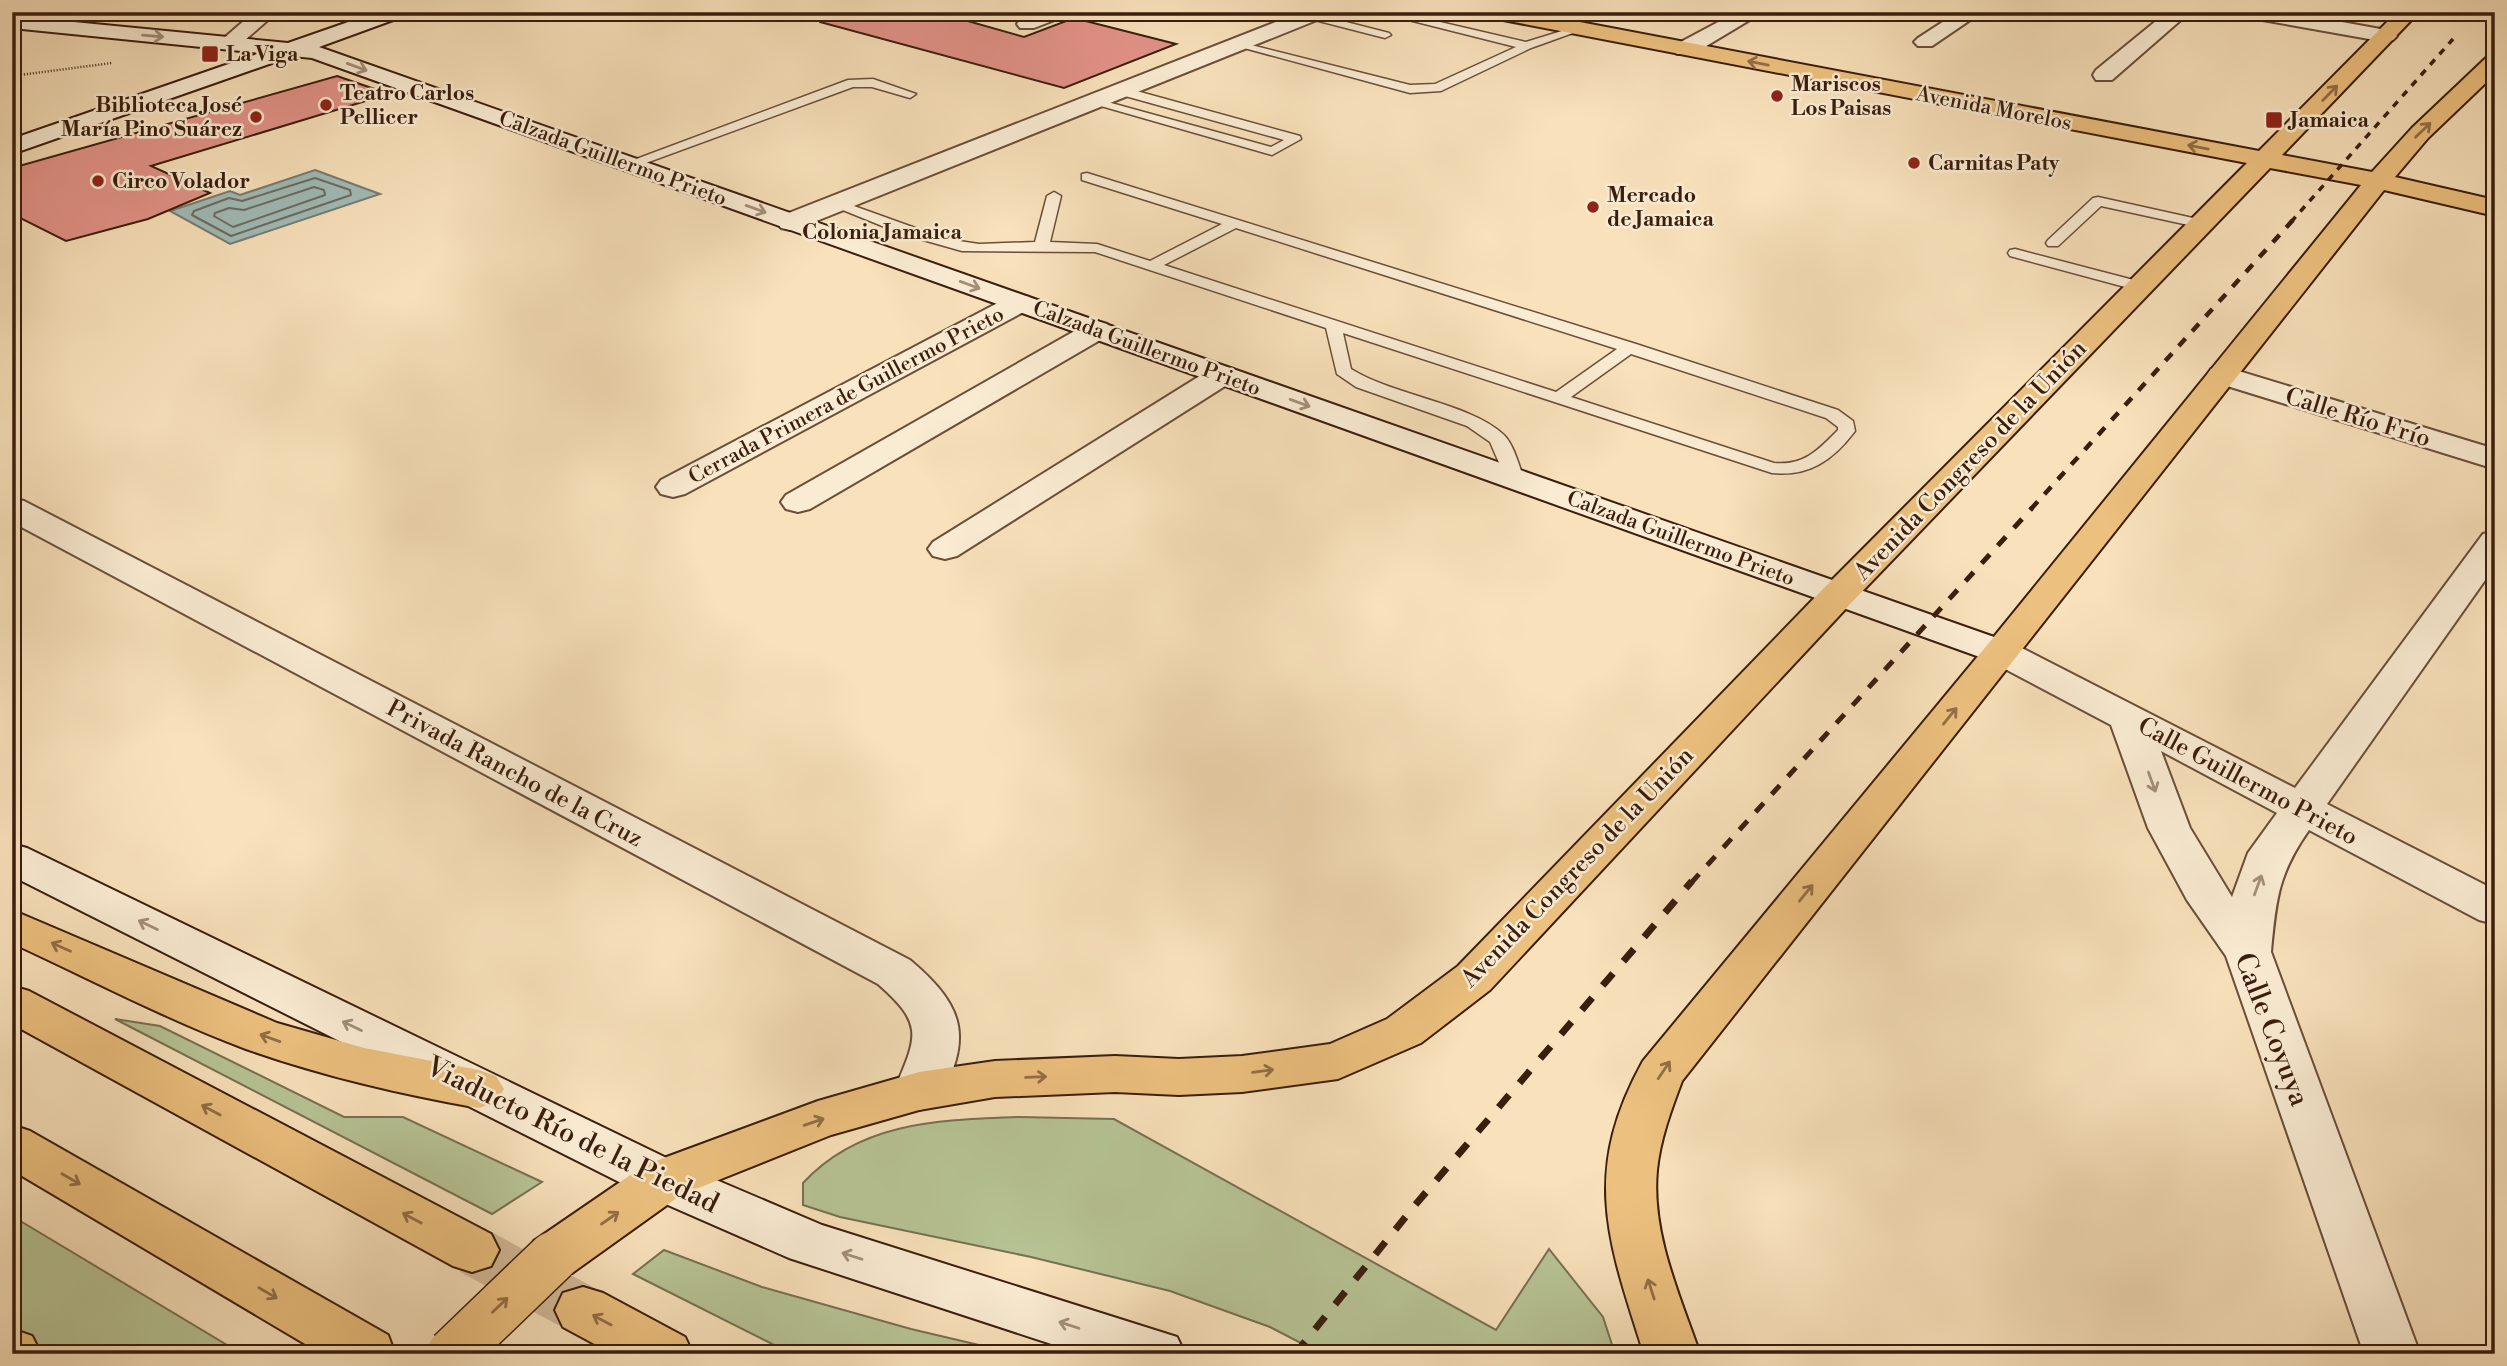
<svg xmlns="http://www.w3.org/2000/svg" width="2507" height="1366" font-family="'Libre Bodoni',serif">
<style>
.green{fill:#b7c495;stroke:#787051;stroke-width:2}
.water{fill:#a0bcb8;stroke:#777c74;stroke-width:2}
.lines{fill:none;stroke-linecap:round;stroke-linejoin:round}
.shore{stroke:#6d6c62;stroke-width:2}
.building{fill:#e39389;stroke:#3a1d0d;stroke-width:2}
.highway-tunnel{stroke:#d2ba98;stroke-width:50;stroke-dasharray:50 25;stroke-linecap:butt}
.lane-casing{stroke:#6a4e38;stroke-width:3}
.street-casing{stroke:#6a4e38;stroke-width:4}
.secondary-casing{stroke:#3a1d0d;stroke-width:4}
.primary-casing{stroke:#3a1d0d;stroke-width:4}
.highway-casing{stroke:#3a1d0d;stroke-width:4}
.path{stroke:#3a1d0d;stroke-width:2.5;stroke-dasharray:1 2;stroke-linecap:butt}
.lane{fill:#faecd3;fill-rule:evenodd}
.street{fill:#faecd3;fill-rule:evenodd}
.secondary{fill:#faecd3;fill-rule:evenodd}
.primary{fill:#ecc07e;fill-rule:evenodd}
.highway{fill:#ecc07e;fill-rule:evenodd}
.rail-far3{stroke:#3a1d0d;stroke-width:3.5;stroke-dasharray:7 7;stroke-linecap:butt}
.rail-far2{stroke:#3a1d0d;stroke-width:4.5;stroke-dasharray:10 10;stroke-linecap:butt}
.rail-far1{stroke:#3a1d0d;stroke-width:5;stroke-dasharray:12 12;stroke-linecap:butt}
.rail{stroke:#3a1d0d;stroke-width:7;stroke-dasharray:16 16;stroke-linecap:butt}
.primary-bridge-casing{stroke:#3a1d0d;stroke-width:53;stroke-linecap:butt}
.primary-bridge{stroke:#ecc07e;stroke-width:50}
.oneway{stroke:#a48f7a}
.oneway2{stroke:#936e46}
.poi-dot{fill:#8f2418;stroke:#faecd3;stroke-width:2.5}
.labels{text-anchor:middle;stroke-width:5;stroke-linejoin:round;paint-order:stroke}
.far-poi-label{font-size:21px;font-weight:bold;fill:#3a1d0d;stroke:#faecd3;text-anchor:start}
.far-street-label{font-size:21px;fill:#3a1d0d;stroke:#faecd3}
.far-neighbourhood-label{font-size:21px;font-weight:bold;fill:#3a1d0d;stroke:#faecd3}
.street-label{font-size:24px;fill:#3a1d0d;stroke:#faecd3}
.near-street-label{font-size:28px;fill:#3a1d0d;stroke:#faecd3}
</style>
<rect width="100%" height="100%" fill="#f8e1bb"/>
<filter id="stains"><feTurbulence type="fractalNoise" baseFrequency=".00286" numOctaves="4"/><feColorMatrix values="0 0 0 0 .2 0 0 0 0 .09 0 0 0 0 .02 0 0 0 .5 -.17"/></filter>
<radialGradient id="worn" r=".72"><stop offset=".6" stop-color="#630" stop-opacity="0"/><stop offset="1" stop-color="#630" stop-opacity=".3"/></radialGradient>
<!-- green -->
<g class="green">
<path d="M 115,1019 L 160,1026 L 344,1117 L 403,1117 L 542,1182 L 492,1214 Z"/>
<path d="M 1019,1117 L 1114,1119 L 1496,1330 L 1549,1249 L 1603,1317 L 1615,1354 L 1322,1354 L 1270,1327 L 1170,1291 L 1031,1257 L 840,1217 L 803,1205 L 803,1183 C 860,1121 940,1120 1019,1117 Z"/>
<path d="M 12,1216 L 242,1354 L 40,1354 L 12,1329 Z"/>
<path d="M 664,1250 L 762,1287 L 911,1329 L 1017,1354 L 792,1354 L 633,1274 Z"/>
</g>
<!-- water -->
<path class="water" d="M 315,170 L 380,194 L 230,244 L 170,211 L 230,191 L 240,195 Z"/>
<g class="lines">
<!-- shore -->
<g class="shore">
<path d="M 315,178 L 350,190 L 351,195 L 231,236 L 192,215 L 194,211 L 229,198 L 242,201 Z"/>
<path d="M 314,187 L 324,190 L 325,195 L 233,227 L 214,216 L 215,213 L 229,208 L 244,210 Z"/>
</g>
</g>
<!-- building -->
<g class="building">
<path d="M 821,12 L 936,12 L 1024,37 L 1074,18 L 1176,44 L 1064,88 L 820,22 Z"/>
<path d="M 337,76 L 389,94 L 151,166 L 210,193 L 148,219 L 66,241 L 12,214 L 12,168 Z"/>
</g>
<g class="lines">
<!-- highway-tunnel -->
<path class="highway-tunnel" d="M 472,1250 L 583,1310"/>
<defs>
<g id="lane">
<path d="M 1377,12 L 1397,12 L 1526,42 L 1578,26 L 1584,29 L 1531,48 L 1441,91 L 1410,93 L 1233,45 L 1239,42 L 1410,85 L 1435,84 L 1516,47 Z"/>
<path d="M 1311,13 L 1389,33 L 1391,35 L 1385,38 L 1307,18 L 1307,14 Z"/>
<path d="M 873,79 L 916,94 L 910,98 L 872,87 L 853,87 L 635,167 L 625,167 L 623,164 L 848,80 Z"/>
<path d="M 1122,87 L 1300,136 L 1301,139 L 1272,155 L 1087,102 L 1093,98 L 1271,147 L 1284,140 L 1118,94 L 1118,88 Z"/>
<path d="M 1087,173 L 1636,344 L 1838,410 L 1853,421 L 1855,431 C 1833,460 1809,477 1772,473 L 1343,333 L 1351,369 C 1394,396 1470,403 1504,435 C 1514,445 1519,466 1524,479 L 1515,484 L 1506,479 L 1490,442 L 1467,426 L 1356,387 L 1337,374 L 1326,328 L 1095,252 L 962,251 L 902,234 L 828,204 L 830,201 L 840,201 L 946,239 L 979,244 L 1035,242 L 1047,196 L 1054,192 L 1061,196 L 1050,242 L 1097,244 L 1150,261 L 1222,224 L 1082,180 L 1082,174 ZM 1236,228 L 1617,349 L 1556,392 L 1164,265 ZM 1631,354 L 1826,418 L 1838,427 L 1838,430 C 1818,450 1804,466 1774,463 L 1571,397 Z"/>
<path d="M 2098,197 L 2202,220 L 2209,224 L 2202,228 L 2101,206 L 2058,246 L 2048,246 L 2046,243 L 2048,240 L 2093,198 Z"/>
<path d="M 2015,249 L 2145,283 L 2148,286 L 2140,291 L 2010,256 L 2008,253 L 2010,250 Z"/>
</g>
<g id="street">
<path d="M 24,12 L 54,12 L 51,16 L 12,29 L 12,17 Z"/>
<path d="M 254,12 L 277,12 L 237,47 L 223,47 L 219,43 L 223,39 Z"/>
<path d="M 1039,12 L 1068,12 L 1065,16 L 1034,28 L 1020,28 L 1017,24 L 1020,20 Z"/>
<path d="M 1301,12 L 1330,12 L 1327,16 L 799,228 L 790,230 L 781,228 L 777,222 L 781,216 Z"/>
<path d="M 1737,12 L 1763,12 L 1693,54 L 1677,54 L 1674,49 L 1677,44 Z"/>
<path d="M 1958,12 L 1982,12 L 1932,46 L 1918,46 L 1914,42 L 1918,38 Z"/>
<path d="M 2167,12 L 2190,12 L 2112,80 L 2096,80 L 2093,75 L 2096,70 Z"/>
<path d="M 2241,12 L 2287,12 L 2386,30 L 2393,32 L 2397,36 L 2393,40 L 2386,42 L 2251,18 Z"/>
<path d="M 1019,295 L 1029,297 L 1033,303 L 1029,309 L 685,494 L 673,497 L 661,494 L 656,487 L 661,480 L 1009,297 Z"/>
<path d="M 1097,321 L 1107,324 L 1111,330 L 1107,336 L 810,509 L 798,512 L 786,509 L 781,502 L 786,495 L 1087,324 Z"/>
<path d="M 1222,366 L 1233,369 L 1237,375 L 1233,381 L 957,556 L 945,559 L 933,556 L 928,549 L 933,542 L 1211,369 Z"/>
<path d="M 2222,366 L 2495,449 L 2495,469 L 2211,381 L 2207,375 L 2211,369 Z"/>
<path d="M 12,498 L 24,501 L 910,960 C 967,1008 972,1039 937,1104 L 919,1110 L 901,1104 L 894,1091 C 917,1036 925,1025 878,984 L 12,522 Z"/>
<path d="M 2495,531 L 2495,566 L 2327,804 L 2495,890 L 2495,924 L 2479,920 L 2309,830 C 2278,874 2276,900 2271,952 L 2420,1354 L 2364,1354 L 2226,956 L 2187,900 L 2148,828 L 2111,725 L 1988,660 L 1982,652 L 1988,644 L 2001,641 L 2014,644 L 2295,788 L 2483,534 ZM 2161,751 L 2277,813 L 2248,853 L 2232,897 L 2190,828 Z"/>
</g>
<g id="secondary">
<path d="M 377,12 L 407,12 L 404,16 L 319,47 L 2014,644 L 2020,652 L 2014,660 L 2001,663 L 1988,660 L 312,58 L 292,56 L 12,154 L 12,139 L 260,53 L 12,28 L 12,16 L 288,43 Z"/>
<path d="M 12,844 L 27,848 L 681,1165 L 822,1225 L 1177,1337 L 1185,1354 L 1082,1354 L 789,1258 L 645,1195 L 12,876 Z"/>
</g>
<path id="primary" d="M 1483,12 L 1527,12 L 2259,151 L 2397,12 L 2419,12 L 2282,155 L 2372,172 L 2412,128 L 2487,57 L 2495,56 L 2495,74 L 2428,138 L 2395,177 L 2495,200 L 2495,216 L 2384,190 L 1682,1081 C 1671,1110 1660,1140 1657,1170 C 1651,1233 1680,1296 1700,1354 L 1644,1354 C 1608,1241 1581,1173 1643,1061 L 1988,644 L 2361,185 L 2270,168 L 1852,602 L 1490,990 L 1421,1043 L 1338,1079 L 1242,1092 L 1179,1095 L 1115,1092 L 995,1097 L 919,1110 L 831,1135 L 681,1195 L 572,1273 L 553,1279 L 534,1273 L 526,1257 L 534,1241 L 645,1165 L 818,1101 L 919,1072 L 995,1061 L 1115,1056 L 1179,1059 L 1242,1056 L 1330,1044 L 1387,1019 L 1458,966 L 1826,586 L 2247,163 L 1493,18 Z"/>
<g id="highway">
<path d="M 12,910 L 277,1023 L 364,1048 L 479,1070 L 496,1076 L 504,1089 L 496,1102 L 479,1108 C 400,1094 322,1076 246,1049 C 166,1019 90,979 12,943 Z"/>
<path d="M 12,986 L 29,991 L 491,1234 L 499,1250 L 491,1266 L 472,1272 L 453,1266 L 12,1024 Z"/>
<path d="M 12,1125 L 30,1131 L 388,1335 L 395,1354 L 322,1354 L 12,1170 Z"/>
<path d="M 583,1287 L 603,1293 L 685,1337 L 693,1354 L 613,1354 L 563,1327 L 555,1310 L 563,1293 Z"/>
<path d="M 12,1329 L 32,1336 L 41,1354 L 12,1354 Z"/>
</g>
</defs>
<!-- lane casing -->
<use href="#lane" class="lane-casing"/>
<!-- street casing -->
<use href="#street" class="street-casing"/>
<!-- secondary casing -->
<use href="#secondary" class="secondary-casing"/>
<!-- primary casing -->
<use href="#primary" class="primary-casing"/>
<!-- highway casing -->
<use href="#highway" class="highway-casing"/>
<!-- path -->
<g class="path">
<path d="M 12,76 L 112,63"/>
<path d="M 12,80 L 19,79"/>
</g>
<!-- lane -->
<use href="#lane" class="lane"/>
<!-- street -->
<use href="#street" class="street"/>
<!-- secondary -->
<use href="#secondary" class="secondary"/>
<!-- primary -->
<use href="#primary" class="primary"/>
<!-- highway -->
<use href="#highway" class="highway"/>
<!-- rail-far3 -->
<path class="rail-far3" d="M 2291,222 L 2453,39"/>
<!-- rail-far2 -->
<path class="rail-far2" d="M 2031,509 L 2293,220"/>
<!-- rail-far1 -->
<path class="rail-far1" d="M 1691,883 L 2032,508"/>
<!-- rail -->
<path class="rail" d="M 1295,1354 L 1416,1204 L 1692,881"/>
<defs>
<path id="primary-bridge" d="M 452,1354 L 553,1257"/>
</defs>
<!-- primary-bridge casing -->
<use href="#primary-bridge" class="primary-bridge-casing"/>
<!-- primary-bridge -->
<use href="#primary-bridge" class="primary-bridge"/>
</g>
<!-- one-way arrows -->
<defs><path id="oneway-shaft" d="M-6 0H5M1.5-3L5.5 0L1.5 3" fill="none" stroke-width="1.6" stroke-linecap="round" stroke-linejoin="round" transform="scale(1.75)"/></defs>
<g class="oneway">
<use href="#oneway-shaft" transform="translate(153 36) rotate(5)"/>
<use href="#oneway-shaft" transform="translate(357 67) rotate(20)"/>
<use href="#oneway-shaft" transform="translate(756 209) rotate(20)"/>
<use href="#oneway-shaft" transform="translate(970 285) rotate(20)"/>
<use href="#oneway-shaft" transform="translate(1300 403) rotate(20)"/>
<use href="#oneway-shaft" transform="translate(2152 782) rotate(70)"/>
<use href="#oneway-shaft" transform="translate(2258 885) rotate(-70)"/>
<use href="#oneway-shaft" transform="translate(148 925) rotate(-154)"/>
<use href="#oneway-shaft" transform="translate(352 1026) rotate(-154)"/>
<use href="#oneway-shaft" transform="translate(852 1256) rotate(-162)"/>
<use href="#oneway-shaft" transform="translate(1069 1325) rotate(-162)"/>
</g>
<g class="oneway2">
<use href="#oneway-shaft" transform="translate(1758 63) rotate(-169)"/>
<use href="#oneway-shaft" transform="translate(2330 93) rotate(-46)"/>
<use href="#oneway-shaft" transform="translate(2423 130) rotate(-44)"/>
<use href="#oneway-shaft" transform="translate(2198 147) rotate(-169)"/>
<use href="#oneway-shaft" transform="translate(1950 716) rotate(-51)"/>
<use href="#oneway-shaft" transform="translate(1806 893) rotate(-51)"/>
<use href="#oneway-shaft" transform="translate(61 947) rotate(-156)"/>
<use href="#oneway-shaft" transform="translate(270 1038) rotate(-160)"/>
<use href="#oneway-shaft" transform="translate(1664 1070) rotate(-56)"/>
<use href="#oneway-shaft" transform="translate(1263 1071) rotate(-8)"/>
<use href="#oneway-shaft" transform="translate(1036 1077) rotate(-2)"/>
<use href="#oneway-shaft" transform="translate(211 1110) rotate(-152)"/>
<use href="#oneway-shaft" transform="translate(814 1122) rotate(-19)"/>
<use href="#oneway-shaft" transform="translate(71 1179) rotate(30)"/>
<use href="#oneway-shaft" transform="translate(412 1218) rotate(-152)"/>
<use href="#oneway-shaft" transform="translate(610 1218) rotate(-35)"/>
<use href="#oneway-shaft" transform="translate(1651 1289) rotate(-108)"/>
<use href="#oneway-shaft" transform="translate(268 1293) rotate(30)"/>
<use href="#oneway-shaft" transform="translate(500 1305) rotate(-44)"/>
<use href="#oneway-shaft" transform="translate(602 1320) rotate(-152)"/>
</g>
<!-- markers -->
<g class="poi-dot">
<rect x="201" y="45" width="18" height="18" rx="3.5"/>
<circle cx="1777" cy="96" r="7"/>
<circle cx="326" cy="105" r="7"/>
<circle cx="256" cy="117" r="7"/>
<rect x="2265" y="111" width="18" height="18" rx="3.5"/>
<circle cx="1914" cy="163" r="7"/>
<circle cx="98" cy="181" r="7"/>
<circle cx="1593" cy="207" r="7"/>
</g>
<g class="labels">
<!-- far-poi labels -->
<g class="far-poi-label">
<text x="226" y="61">La Viga</text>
<text x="1791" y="91">Mariscos<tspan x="1791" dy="24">Los Paisas</tspan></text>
<text x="340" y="100">Teatro Carlos<tspan x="340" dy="24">Pellicer</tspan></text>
<text x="242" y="112" text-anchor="end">Biblioteca José<tspan x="242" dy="24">María Pino Suárez</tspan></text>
<text x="2290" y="127">Jamaica</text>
<text x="1928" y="170">Carnitas Paty</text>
<text x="112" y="188">Circo Volador</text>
<text x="1607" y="202">Mercado<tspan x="1607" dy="24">de Jamaica</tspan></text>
</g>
<!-- far-street labels -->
<g class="far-street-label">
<text transform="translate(1994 108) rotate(11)" y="7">Avenida Morelos</text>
<text transform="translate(613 158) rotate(20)" y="7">Calzada Guillermo Prieto</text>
<text transform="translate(1147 348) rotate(20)" y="7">Calzada Guillermo Prieto</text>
<text transform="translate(846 395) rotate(-28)" y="7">Cerrada Primera de Guillermo Prieto</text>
<text transform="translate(1681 538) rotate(20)" y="7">Calzada Guillermo Prieto</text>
</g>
<!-- far-neighbourhood labels -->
<g class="far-neighbourhood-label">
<text x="882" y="239">Colonia Jamaica</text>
</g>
<!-- street labels -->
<g class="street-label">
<text transform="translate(2358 417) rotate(17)" y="8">Calle Río Frío</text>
<text transform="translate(1970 460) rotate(-46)" y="8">Avenida Congreso de la Unión</text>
<text transform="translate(515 773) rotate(28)" y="8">Privada Rancho de la Cruz</text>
<text transform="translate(2248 781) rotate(28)" y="8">Calle Guillermo Prieto</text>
<text transform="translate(1577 867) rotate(-46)" y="8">Avenida Congreso de la Unión</text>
</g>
<!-- near-street labels -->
<g class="near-street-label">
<text transform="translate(2273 1029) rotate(69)" y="10">Calle Coyuya</text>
<text transform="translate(573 1134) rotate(26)" y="10">Viaducto Río de la Piedad</text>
</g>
</g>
<!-- margin -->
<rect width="2507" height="1366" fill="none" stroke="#f8e1bb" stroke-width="42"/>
<rect x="14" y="14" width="2479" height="1338" fill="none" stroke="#3a1d0d" stroke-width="3.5"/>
<rect x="21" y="21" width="2465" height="1324" fill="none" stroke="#3a1d0d" stroke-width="2"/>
<rect width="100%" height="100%" filter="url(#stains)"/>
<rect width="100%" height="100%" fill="url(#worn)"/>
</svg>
